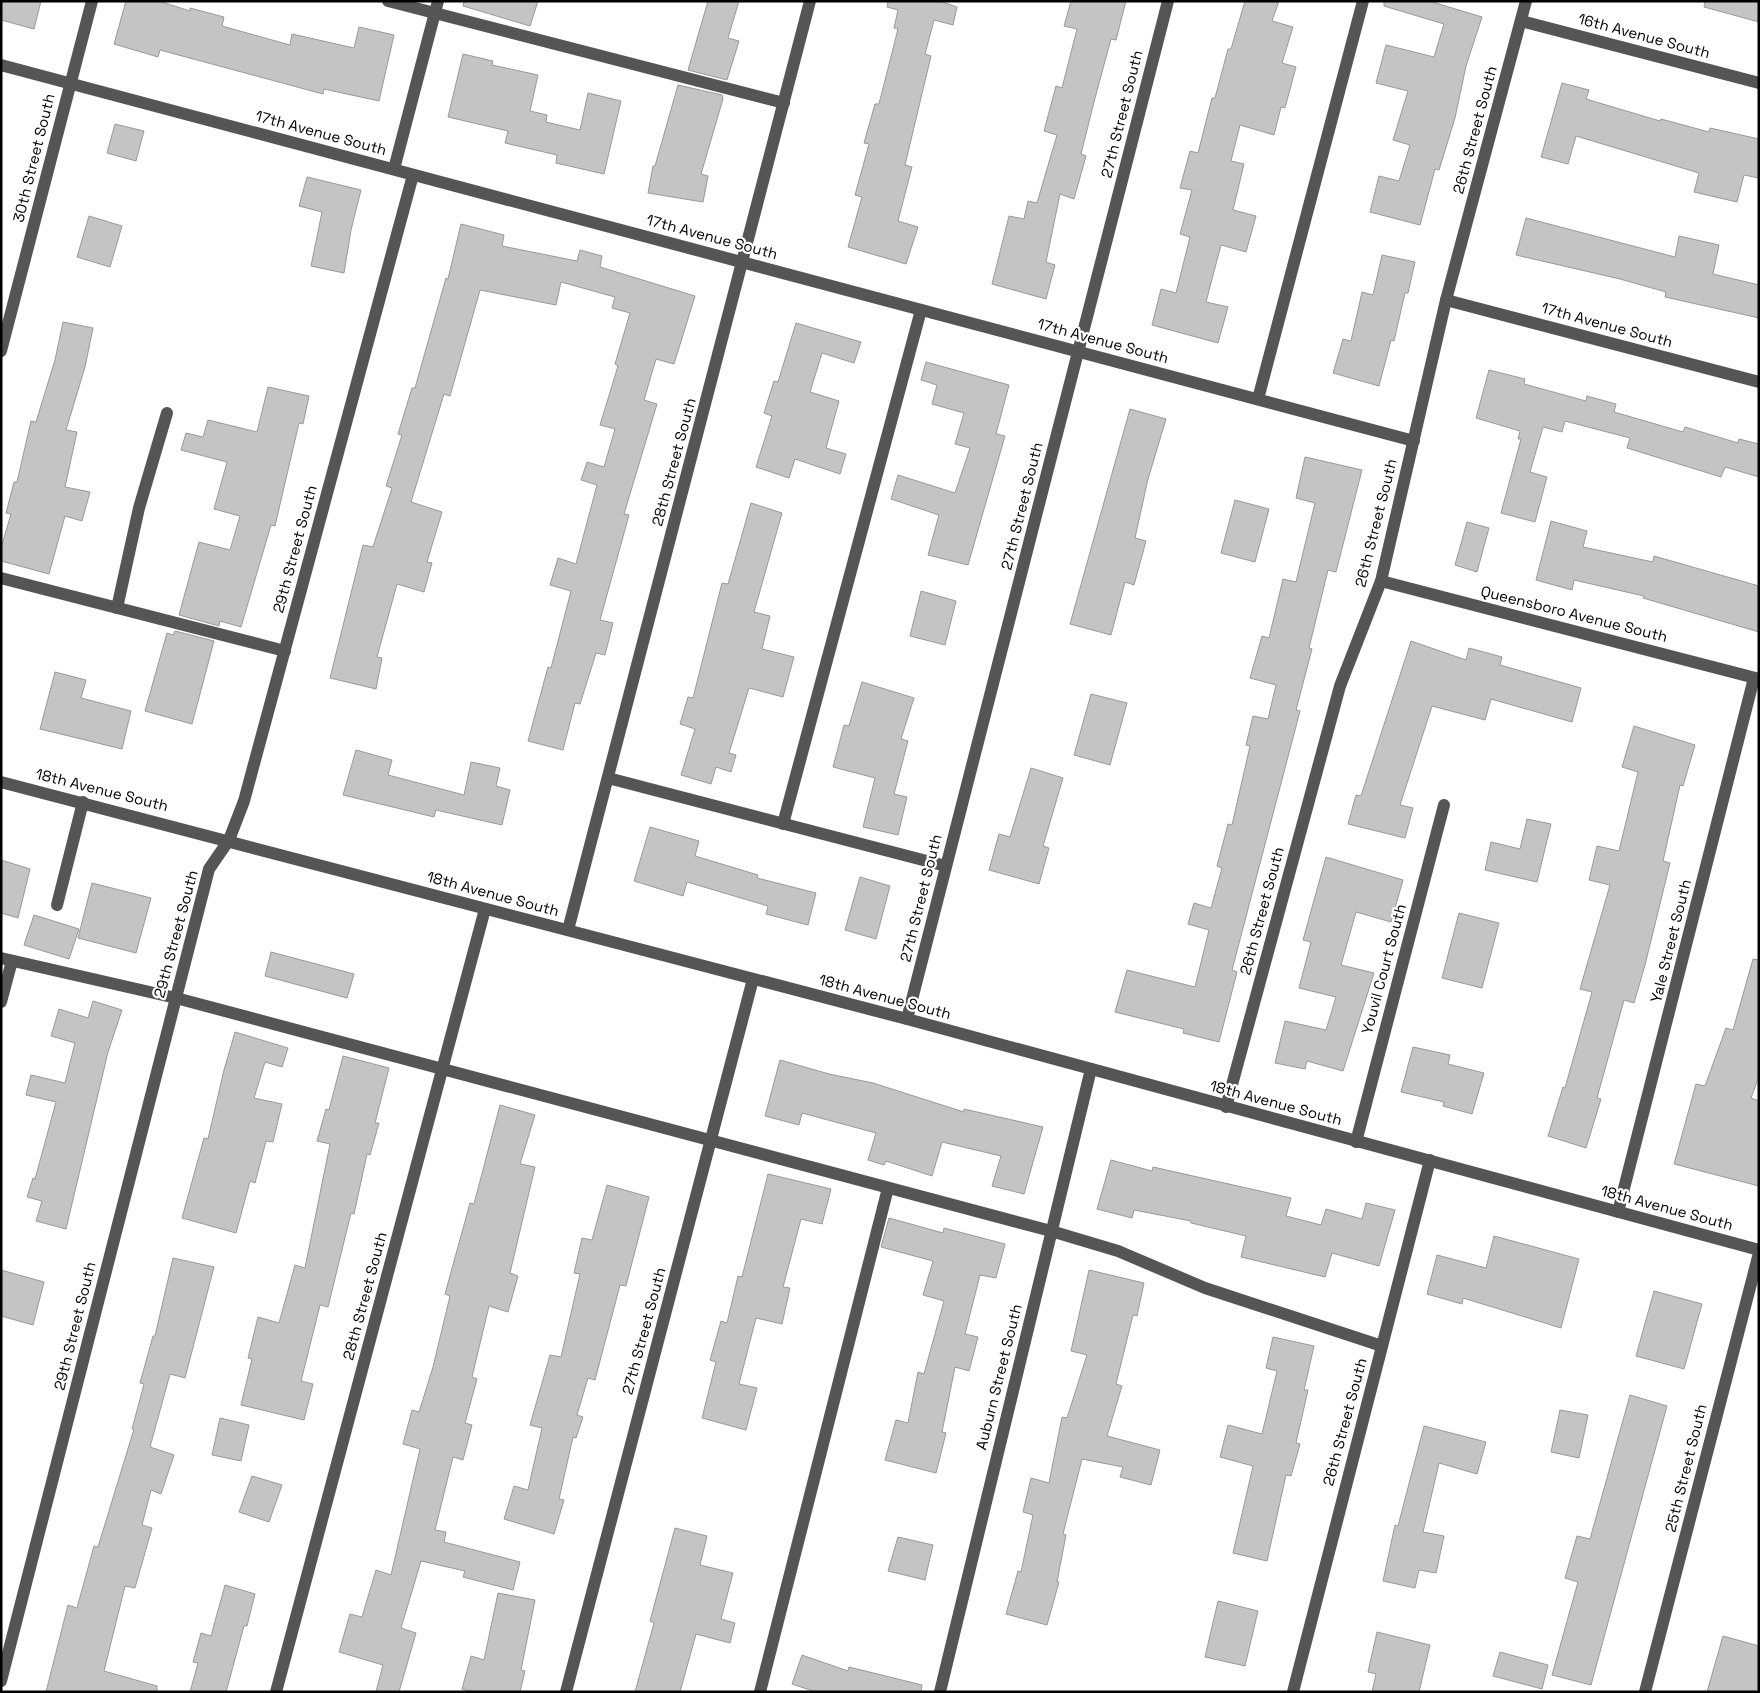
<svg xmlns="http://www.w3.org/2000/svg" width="1760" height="1693" font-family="'Space Grotesk',sans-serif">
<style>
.building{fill:#c4c4c4;stroke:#999}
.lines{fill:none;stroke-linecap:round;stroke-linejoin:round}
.minor{stroke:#555;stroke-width:12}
.labels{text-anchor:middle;stroke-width:4.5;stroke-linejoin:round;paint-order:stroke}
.street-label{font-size:15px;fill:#000;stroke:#fff}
</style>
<rect width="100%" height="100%" fill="#fff"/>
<!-- building -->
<g class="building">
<path d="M 1,1 L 41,1 L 34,29 L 1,20 Z"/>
<path d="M 126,1 L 159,1 L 190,11 L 190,8 L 224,17 L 222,26 L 290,45 L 292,34 L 354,48 L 359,27 L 394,35 L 379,101 L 324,89 L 323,94 L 160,50 L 158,57 L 114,44 Z"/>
<path d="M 464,1 L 538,1 L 530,26 L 463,6 Z"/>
<path d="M 708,1 L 739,1 L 728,38 L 739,41 L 727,80 L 688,70 Z"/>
<path d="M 888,1 L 939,1 L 957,7 L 953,25 L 934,20 L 925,54 L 931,56 L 905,165 L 912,167 L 898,221 L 918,227 L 906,264 L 848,247 L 862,197 L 855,195 L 869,144 L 864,143 L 875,104 L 879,104 L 898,29 L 894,28 L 898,10 L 887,7 Z"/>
<path d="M 1071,1 L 1126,1 L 1116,40 L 1111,39 L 1095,98 L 1081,154 L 1086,156 L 1074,199 L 1060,194 L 1046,262 L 1055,265 L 1046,299 L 992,284 L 1009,216 L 1024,219 L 1028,201 L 1037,203 L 1057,135 L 1044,131 L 1056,86 L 1062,88 L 1077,29 L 1064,26 Z"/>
<path d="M 1245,1 L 1279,1 L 1272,21 L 1293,27 L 1282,63 L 1296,67 L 1285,108 L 1281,107 L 1274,135 L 1240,125 L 1231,161 L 1244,164 L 1233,210 L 1256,216 L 1246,252 L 1221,245 L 1206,302 L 1228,307 L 1218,343 L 1152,325 L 1161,289 L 1176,293 L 1190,237 L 1180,234 L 1192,190 L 1180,188 L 1190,151 L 1198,153 L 1212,98 L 1215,98 L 1228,49 L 1231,49 Z"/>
<path d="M 1384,1 L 1429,1 L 1482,17 L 1466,66 L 1455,118 L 1439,170 L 1435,169 L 1420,225 L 1370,212 L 1379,176 L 1399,181 L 1410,145 L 1393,140 L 1408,91 L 1376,83 L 1386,45 L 1434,57 L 1444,24 L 1384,6 Z"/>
<path d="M 1705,1 L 1759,1 L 1759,22 L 1704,7 Z"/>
<path d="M 463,54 L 493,61 L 492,65 L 538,75 L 530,111 L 547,115 L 546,122 L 580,130 L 588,93 L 621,101 L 604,174 L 556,163 L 557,155 L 505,143 L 508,131 L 448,117 Z"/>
<path d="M 1562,83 L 1589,90 L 1586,99 L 1660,121 L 1661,119 L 1709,132 L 1710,128 L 1759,139 L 1759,178 L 1744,175 L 1737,202 L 1694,192 L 1699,173 L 1576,136 L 1568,164 L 1541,157 Z"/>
<path d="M 678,85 L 722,95 L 723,99 L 701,174 L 708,176 L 703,202 L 648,193 L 653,166 L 655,166 Z"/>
<path d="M 115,124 L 144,131 L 136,161 L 107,153 Z"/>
<path d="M 307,177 L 361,190 L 351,230 L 344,273 L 311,266 L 322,212 L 299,206 Z"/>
<path d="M 89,216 L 122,226 L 110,267 L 77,257 Z"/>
<path d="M 1526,218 L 1675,257 L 1679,236 L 1719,245 L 1713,274 L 1759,285 L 1759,318 L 1665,297 L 1666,292 L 1620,279 L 1516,255 Z"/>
<path d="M 461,224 L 504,235 L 502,246 L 577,261 L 580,250 L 602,256 L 600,267 L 695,296 L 674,364 L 656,359 L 644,400 L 657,404 L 624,514 L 629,515 L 600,620 L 613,623 L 605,655 L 596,653 L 580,704 L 575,703 L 563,750 L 528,741 L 548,667 L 551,668 L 571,591 L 550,585 L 558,558 L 576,564 L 597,485 L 581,480 L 587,462 L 604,467 L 615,429 L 600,425 L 618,366 L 615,364 L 630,313 L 612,308 L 615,297 L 561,282 L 556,305 L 480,290 L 450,396 L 444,394 L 411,502 L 442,512 L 427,562 L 432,563 L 424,592 L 397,584 L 377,657 L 382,658 L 376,689 L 330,678 L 363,545 L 373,547 L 392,488 L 386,486 L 402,435 L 398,434 L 412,388 L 415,388 L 446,278 L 448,279 Z"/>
<path d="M 1382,255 L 1415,262 L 1408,293 L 1405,293 L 1394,341 L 1391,340 L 1379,386 L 1333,373 L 1343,339 L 1351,341 L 1362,292 L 1373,295 Z"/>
<path d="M 63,322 L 93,328 L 85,367 L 66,430 L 77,432 L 65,487 L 90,492 L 82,521 L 65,516 L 49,574 L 1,561 L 1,548 L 11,514 L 6,513 L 14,482 L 17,482 L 31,421 L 36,422 L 55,360 Z"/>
<path d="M 796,323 L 861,342 L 854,363 L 822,353 L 810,392 L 839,401 L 826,448 L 846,454 L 840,474 L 795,459 L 789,478 L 756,467 L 772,416 L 764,413 L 774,381 L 778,382 Z"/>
<path d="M 926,362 L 1009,385 L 996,434 L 1005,436 L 968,565 L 928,555 L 939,515 L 891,499 L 898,475 L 955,493 L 970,448 L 955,444 L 964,413 L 932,404 L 937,385 L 921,380 Z"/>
<path d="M 1489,370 L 1525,379 L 1524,384 L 1586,401 L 1587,396 L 1616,404 L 1614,412 L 1683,432 L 1685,427 L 1738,443 L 1739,439 L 1759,444 L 1759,477 L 1725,467 L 1721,477 L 1627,448 L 1630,438 L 1565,421 L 1562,432 L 1543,427 L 1530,472 L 1547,477 L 1535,522 L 1501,513 L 1521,439 L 1518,439 L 1520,431 L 1476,418 Z"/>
<path d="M 268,387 L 309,396 L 303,424 L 299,423 L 275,526 L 271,525 L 241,627 L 220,621 L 219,626 L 179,615 L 199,542 L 230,550 L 240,516 L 214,509 L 227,462 L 181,450 L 186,433 L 203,437 L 208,420 L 257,432 Z"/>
<path d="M 1130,409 L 1166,419 L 1148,479 L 1135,538 L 1146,541 L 1134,585 L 1125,582 L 1111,635 L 1070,624 Z"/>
<path d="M 1305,457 L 1362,470 L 1336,572 L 1328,570 L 1309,648 L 1312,649 L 1296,710 L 1300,711 L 1232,970 L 1237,972 L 1219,1042 L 1183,1033 L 1184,1029 L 1115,1012 L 1127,970 L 1195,987 L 1209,930 L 1188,924 L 1194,903 L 1211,908 L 1222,868 L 1217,866 L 1228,824 L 1232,825 L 1250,746 L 1246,745 L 1253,716 L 1268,719 L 1276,685 L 1250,678 L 1262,636 L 1269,638 L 1283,579 L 1296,582 L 1315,503 L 1296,498 Z"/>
<path d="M 1235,500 L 1269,509 L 1255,562 L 1221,553 Z"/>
<path d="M 751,503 L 782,513 L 754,612 L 770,616 L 762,649 L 794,657 L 783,697 L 749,688 L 729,753 L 736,755 L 731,772 L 716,767 L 711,784 L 681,775 L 695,729 L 680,724 L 688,697 L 693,698 L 722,583 L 728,584 Z"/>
<path d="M 1551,521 L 1587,531 L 1583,547 L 1653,562 L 1654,556 L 1759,586 L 1759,632 L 1643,598 L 1644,596 L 1574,580 L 1572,590 L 1536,580 Z"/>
<path d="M 1467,522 L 1489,528 L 1477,572 L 1455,565 Z"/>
<path d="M 921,591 L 956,601 L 945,645 L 910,636 Z"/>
<path d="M 175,631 L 214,641 L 192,724 L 145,711 L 167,633 L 173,635 Z"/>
<path d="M 1411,641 L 1466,660 L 1469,648 L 1502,657 L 1500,665 L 1581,688 L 1572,722 L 1491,699 L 1485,720 L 1432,706 L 1400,805 L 1413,808 L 1405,838 L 1348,824 L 1356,795 L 1361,796 Z"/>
<path d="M 55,672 L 86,680 L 81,698 L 131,711 L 122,749 L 40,729 Z"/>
<path d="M 862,682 L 914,698 L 901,739 L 908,741 L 894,794 L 907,797 L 898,835 L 863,827 L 875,778 L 833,767 L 844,725 L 849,726 Z"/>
<path d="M 1091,694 L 1127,703 L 1110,765 L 1074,755 Z"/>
<path d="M 1634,726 L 1695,745 L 1683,786 L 1680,785 L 1663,861 L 1670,863 L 1645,965 L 1634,1003 L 1624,1000 L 1597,1098 L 1601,1099 L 1586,1148 L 1548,1136 L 1563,1087 L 1565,1088 L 1592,992 L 1580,989 L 1610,885 L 1589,880 L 1597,846 L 1619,851 L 1638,772 L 1622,767 Z"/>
<path d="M 356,750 L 392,760 L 388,775 L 464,795 L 471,762 L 500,768 L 496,786 L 510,790 L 502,825 L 436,810 L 434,817 L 343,795 Z"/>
<path d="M 1031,768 L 1063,778 L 1043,846 L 1049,848 L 1039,884 L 989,870 L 999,834 L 1010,837 Z"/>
<path d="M 1527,819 L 1551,824 L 1537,882 L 1485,870 L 1491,842 L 1520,849 Z"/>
<path d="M 650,827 L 699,841 L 695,856 L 758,875 L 757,878 L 816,893 L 808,925 L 766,914 L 768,906 L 687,882 L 683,896 L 634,881 Z"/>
<path d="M 1326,857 L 1403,880 L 1391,922 L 1356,912 L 1341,965 L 1374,973 L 1343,1071 L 1307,1061 L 1305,1069 L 1275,1063 L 1285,1021 L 1326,1030 L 1336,997 L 1299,988 L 1311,942 L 1303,940 Z"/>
<path d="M 1,860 L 30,869 L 18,918 L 1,913 Z"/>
<path d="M 860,877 L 890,886 L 876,939 L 845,930 Z"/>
<path d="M 92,883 L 151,898 L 136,953 L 78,938 Z"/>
<path d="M 1459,913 L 1499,923 L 1482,988 L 1442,978 Z"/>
<path d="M 34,915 L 79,929 L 69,959 L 24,945 Z"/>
<path d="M 271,952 L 354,974 L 347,998 L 265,976 Z"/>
<path d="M 1753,959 L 1759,960 L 1759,1076 L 1751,1098 L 1759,1101 L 1759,1186 L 1674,1164 L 1696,1084 L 1705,1086 L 1726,1028 L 1733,1030 Z"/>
<path d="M 93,1001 L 122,1010 L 108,1052 L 66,1229 L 36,1221 L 42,1201 L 27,1197 L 33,1178 L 35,1179 L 56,1102 L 26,1095 L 31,1075 L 65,1083 L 75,1043 L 51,1036 L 59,1009 L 88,1018 Z"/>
<path d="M 235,1032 L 288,1048 L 282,1067 L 265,1062 L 254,1098 L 282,1104 L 273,1142 L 266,1141 L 255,1183 L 250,1181 L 236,1233 L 182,1218 L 204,1138 L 208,1139 L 224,1070 Z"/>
<path d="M 1413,1047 L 1450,1055 L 1448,1064 L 1484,1073 L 1472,1114 L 1443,1106 L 1444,1102 L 1401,1092 Z"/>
<path d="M 343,1056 L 389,1068 L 375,1123 L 379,1123 L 370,1155 L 367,1154 L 354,1214 L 351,1213 L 328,1307 L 320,1305 L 301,1381 L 313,1384 L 304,1420 L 241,1405 L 252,1359 L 248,1358 L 258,1317 L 279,1323 L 295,1265 L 305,1268 L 330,1144 L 317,1141 L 326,1109 L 329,1110 Z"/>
<path d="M 780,1060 L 829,1074 L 873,1083 L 964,1112 L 964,1109 L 1043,1127 L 1024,1194 L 992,1186 L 1001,1156 L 942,1142 L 932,1176 L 886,1161 L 884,1165 L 868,1160 L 876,1133 L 802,1113 L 799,1125 L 765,1116 Z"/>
<path d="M 500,1105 L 535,1115 L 520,1164 L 535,1167 L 510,1273 L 518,1276 L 508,1312 L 489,1306 L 472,1377 L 477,1379 L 465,1423 L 472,1425 L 463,1460 L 453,1457 L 435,1530 L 446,1532 L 444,1542 L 520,1562 L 513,1590 L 463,1577 L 465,1571 L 421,1561 L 401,1628 L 416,1633 L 399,1692 L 376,1692 L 383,1665 L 339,1652 L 350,1614 L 362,1617 L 376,1570 L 391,1575 L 420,1449 L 403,1444 L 412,1410 L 419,1412 L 433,1367 L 450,1296 L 445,1294 L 470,1203 L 474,1204 Z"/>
<path d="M 1111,1160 L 1152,1171 L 1153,1167 L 1291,1198 L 1286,1216 L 1321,1225 L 1326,1209 L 1362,1219 L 1366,1203 L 1395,1210 L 1379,1266 L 1332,1253 L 1325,1277 L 1241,1257 L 1246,1236 L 1191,1223 L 1191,1221 L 1134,1210 L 1132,1218 L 1097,1209 Z"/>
<path d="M 768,1174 L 831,1189 L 822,1224 L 801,1219 L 783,1287 L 790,1288 L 782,1324 L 756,1318 L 739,1384 L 757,1388 L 746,1430 L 702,1418 L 716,1362 L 710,1360 L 721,1321 L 727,1323 L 738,1276 L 742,1277 Z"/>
<path d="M 607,1185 L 649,1197 L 626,1286 L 620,1285 L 595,1380 L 588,1378 L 577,1415 L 583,1417 L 576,1438 L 573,1437 L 559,1499 L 564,1500 L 554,1534 L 504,1519 L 514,1486 L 528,1490 L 542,1428 L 530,1425 L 550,1355 L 561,1357 L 580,1274 L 574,1273 L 582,1238 L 592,1240 Z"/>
<path d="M 889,1218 L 943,1233 L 944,1228 L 1005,1244 L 996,1278 L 980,1275 L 965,1334 L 978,1337 L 969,1371 L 955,1367 L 942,1432 L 946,1433 L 936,1473 L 885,1460 L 896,1420 L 908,1423 L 918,1372 L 924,1374 L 944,1301 L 923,1295 L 933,1261 L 881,1247 Z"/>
<path d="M 1494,1236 L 1579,1259 L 1561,1328 L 1463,1298 L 1462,1304 L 1427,1294 L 1437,1255 L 1486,1268 Z"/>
<path d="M 173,1258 L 214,1267 L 185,1378 L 170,1374 L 150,1447 L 174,1455 L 161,1494 L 151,1490 L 142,1525 L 152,1528 L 135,1588 L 125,1586 L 104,1671 L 157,1686 L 157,1692 L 46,1692 L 68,1605 L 77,1608 L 94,1546 L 98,1547 L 134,1429 L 132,1429 L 144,1384 L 140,1383 L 153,1336 L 155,1336 Z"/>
<path d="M 1,1270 L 44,1282 L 33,1325 L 1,1316 Z"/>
<path d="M 1089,1270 L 1144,1283 L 1137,1316 L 1133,1315 L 1116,1384 L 1122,1386 L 1107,1436 L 1160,1450 L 1151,1485 L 1120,1477 L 1123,1467 L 1082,1459 L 1063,1534 L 1066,1535 L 1057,1582 L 1059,1582 L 1047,1625 L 1006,1614 L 1018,1571 L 1021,1572 L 1033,1515 L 1023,1512 L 1031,1478 L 1049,1483 L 1062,1417 L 1067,1418 L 1087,1355 L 1071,1351 Z"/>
<path d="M 1654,1291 L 1702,1304 L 1684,1369 L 1636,1356 Z"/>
<path d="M 1273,1337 L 1314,1346 L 1304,1390 L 1308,1390 L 1296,1443 L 1300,1444 L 1291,1476 L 1286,1475 L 1267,1561 L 1233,1553 L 1253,1466 L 1220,1457 L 1228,1425 L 1262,1434 L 1277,1371 L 1266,1368 Z"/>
<path d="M 1630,1395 L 1667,1406 L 1591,1685 L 1552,1675 L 1578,1582 L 1565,1578 L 1577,1536 L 1590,1539 Z"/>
<path d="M 1560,1410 L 1588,1415 L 1579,1458 L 1551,1452 Z"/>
<path d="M 220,1418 L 249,1425 L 241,1461 L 212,1455 Z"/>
<path d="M 1424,1426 L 1486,1442 L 1477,1474 L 1439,1463 L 1423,1532 L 1444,1536 L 1436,1573 L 1419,1570 L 1415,1588 L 1383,1581 L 1395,1525 L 1398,1526 Z"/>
<path d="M 252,1476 L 282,1485 L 269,1522 L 239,1512 Z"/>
<path d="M 675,1528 L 707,1536 L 700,1565 L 733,1573 L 721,1619 L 735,1623 L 730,1643 L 696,1634 L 680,1692 L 635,1692 L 654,1623 L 650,1621 Z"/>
<path d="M 898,1537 L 933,1545 L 925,1580 L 888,1571 Z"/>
<path d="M 225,1585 L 255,1594 L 247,1626 L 244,1626 L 226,1692 L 190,1692 L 198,1663 L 193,1662 L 201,1633 L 211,1636 Z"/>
<path d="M 498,1593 L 535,1600 L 521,1670 L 525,1671 L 520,1692 L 474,1692 L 462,1689 L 471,1656 L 484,1660 Z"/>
<path d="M 1218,1601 L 1258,1611 L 1245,1666 L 1205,1657 Z"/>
<path d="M 1377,1632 L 1430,1645 L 1419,1692 L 1372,1692 L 1376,1674 L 1368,1672 Z"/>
<path d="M 1723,1636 L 1759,1646 L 1759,1692 L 1707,1692 Z"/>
<path d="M 1500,1652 L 1548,1665 L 1542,1689 L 1493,1676 Z"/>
<path d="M 802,1655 L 848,1671 L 849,1667 L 922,1685 L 921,1692 L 816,1692 L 792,1684 Z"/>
</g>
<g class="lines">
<!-- minor -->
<g class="minor">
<path d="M 388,1 L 784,103"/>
<path d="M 1521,21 L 1759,83"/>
<path d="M 1,65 L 1414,441"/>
<path d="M 394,169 L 438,1"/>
<path d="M 1446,300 L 1759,382"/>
<path d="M 1,351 L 92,1"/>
<path d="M 1258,399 L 1363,1"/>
<path d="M 1,578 L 285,651"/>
<path d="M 1381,581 L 1759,679"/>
<path d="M 117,608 L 139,508 L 167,413"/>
<path d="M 608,778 L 946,866"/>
<path d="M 1,782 L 907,1019 L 1759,1250"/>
<path d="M 783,824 L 921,310"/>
<path d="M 57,905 L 83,802"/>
<path d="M 568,930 L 810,1"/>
<path d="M 1,958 L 176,998 L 1051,1231 L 1118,1251 L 1205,1288 L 1382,1346"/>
<path d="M 1,1002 L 12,961"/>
<path d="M 907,1019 L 1168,1"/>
<path d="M 1226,1107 L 1340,686 L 1381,581 L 1446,300 L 1526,1"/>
<path d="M 1356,1142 L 1444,805"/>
<path d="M 1618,1212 L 1754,678"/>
<path d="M 1,1681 L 209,869 L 229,840 L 244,801 L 413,175"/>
<path d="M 276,1692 L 485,909"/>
<path d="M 566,1692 L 753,979"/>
<path d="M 760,1692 L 888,1188"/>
<path d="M 940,1692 L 1091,1069"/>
<path d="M 1293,1692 L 1430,1160"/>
<path d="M 1645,1692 L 1759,1253"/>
</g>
</g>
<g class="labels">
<!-- street labels -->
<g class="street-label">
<text transform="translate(1644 36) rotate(15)" y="5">16th Avenue South</text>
<text transform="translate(1122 114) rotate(-76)" y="5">27th Street South</text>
<text transform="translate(1475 130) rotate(-75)" y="5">26th Street South</text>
<text transform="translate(321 133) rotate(15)" y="5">17th Avenue South</text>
<text transform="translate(34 158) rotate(-76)" y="5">30th Street South</text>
<text transform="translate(712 237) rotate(15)" y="5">17th Avenue South</text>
<text transform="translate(1607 325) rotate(15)" y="5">17th Avenue South</text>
<text transform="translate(1103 341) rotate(15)" y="5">17th Avenue South</text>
<text transform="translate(674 462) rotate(-75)" y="5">28th Street South</text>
<text transform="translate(1022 506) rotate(-76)" y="5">27th Street South</text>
<text transform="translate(1376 523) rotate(-76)" y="5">26th Street South</text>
<text transform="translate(295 549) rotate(-75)" y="5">29th Street South</text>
<text transform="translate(1574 614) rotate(14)" y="5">Queensboro Avenue South</text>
<text transform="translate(102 790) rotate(14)" y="5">18th Avenue South</text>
<text transform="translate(493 894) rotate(15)" y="5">18th Avenue South</text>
<text transform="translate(921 898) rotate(-76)" y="5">27th Street South</text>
<text transform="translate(1262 911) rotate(-75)" y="5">26th Street South</text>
<text transform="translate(176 934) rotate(-75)" y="5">29th Street South</text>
<text transform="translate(1671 941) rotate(-76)" y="5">Yale Street South</text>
<text transform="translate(1384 969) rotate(-75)" y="5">Youvil Court South</text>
<text transform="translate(885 997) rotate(15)" y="5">18th Avenue South</text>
<text transform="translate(1276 1103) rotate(15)" y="5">18th Avenue South</text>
<text transform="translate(1667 1208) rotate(15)" y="5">18th Avenue South</text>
<text transform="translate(365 1296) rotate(-75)" y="5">28th Street South</text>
<text transform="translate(75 1326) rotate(-76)" y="5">29th Street South</text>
<text transform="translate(644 1331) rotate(-75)" y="5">27th Street South</text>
<text transform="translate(999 1377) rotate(-76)" y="5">Auburn Street South</text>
<text transform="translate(1345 1422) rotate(-75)" y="5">26th Street South</text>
<text transform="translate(1686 1468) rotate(-76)" y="5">25th Street South</text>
</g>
</g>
<!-- border -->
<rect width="1760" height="1693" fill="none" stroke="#000000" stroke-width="5"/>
</svg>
